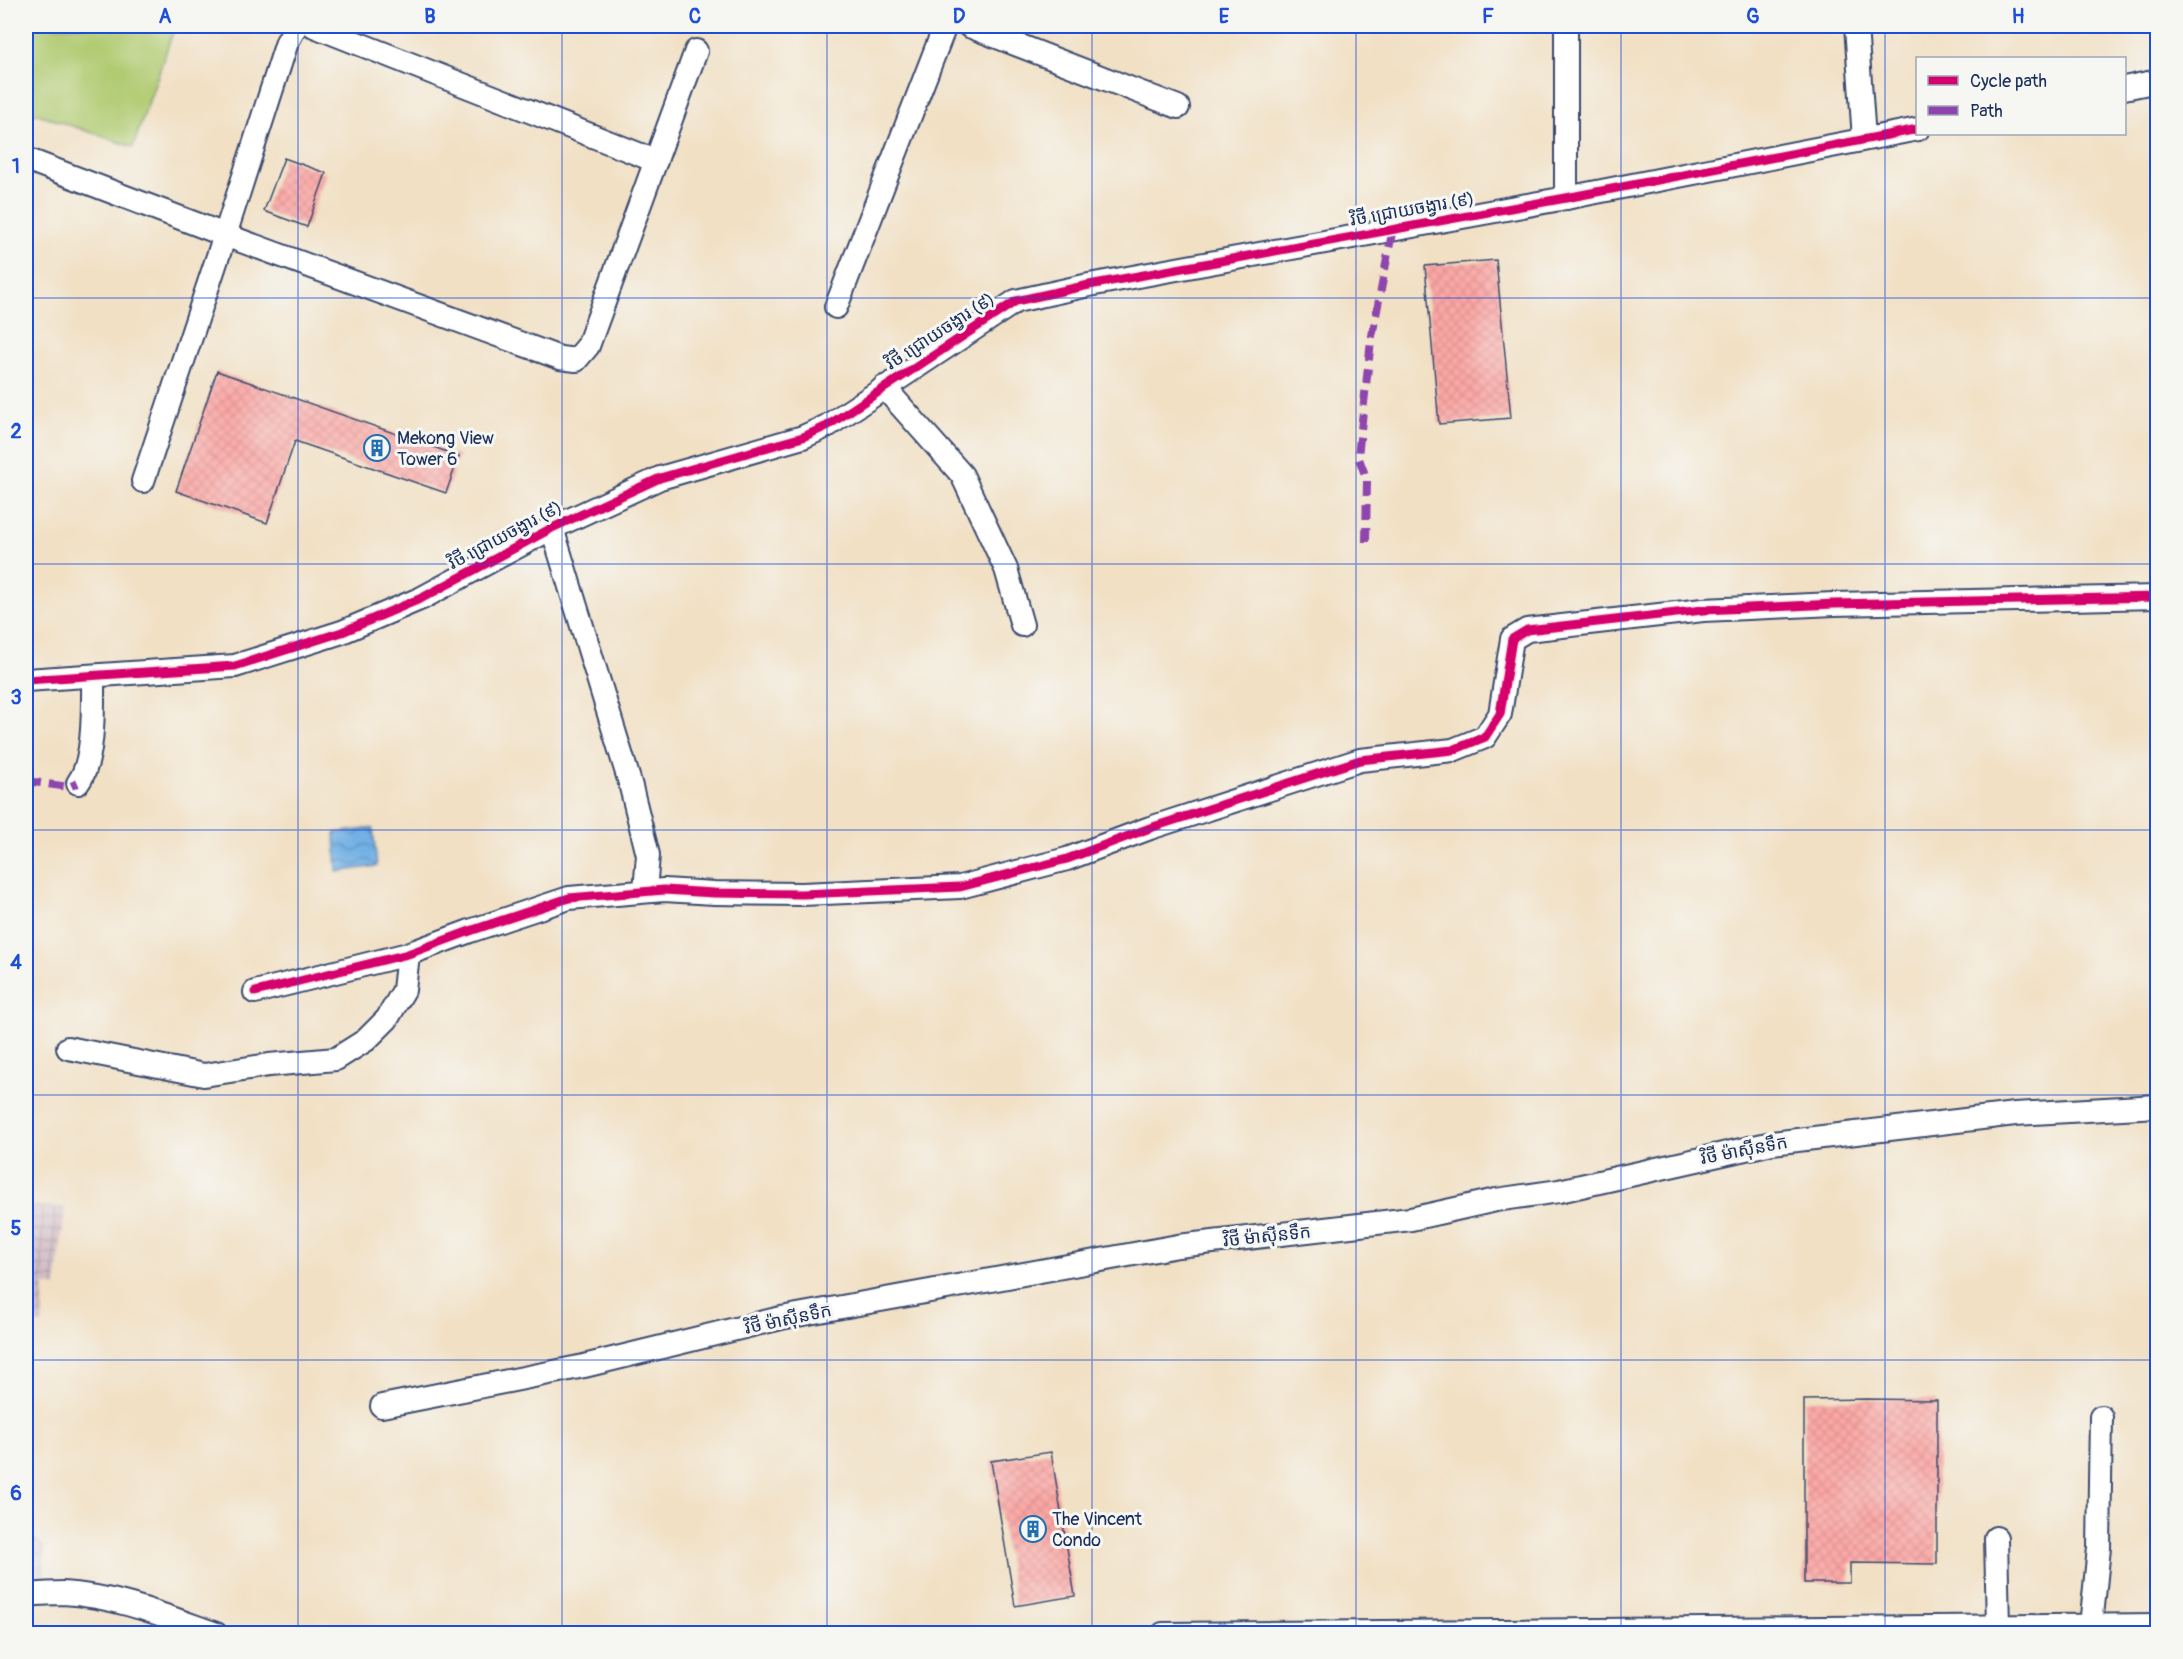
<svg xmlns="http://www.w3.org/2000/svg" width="2183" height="1659" font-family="Pangolin,'Noto Sans Khmer',sans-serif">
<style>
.industrial{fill:url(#industrial-grid)}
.green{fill:#b0cb71;stroke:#667d68;stroke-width:1.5}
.water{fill:url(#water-waves);stroke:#4670a2;stroke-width:1.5}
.building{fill:url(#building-cross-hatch)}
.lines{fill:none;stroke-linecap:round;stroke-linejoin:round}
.minor-casing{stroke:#3b4a6d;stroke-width:26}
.minor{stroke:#fff;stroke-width:22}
.quiet{stroke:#8e44ad;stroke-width:8;stroke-dasharray:15 8;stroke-linecap:butt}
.cycleway-casing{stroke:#f6f6f2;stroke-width:13}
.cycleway{stroke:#d6006c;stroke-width:9}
.grid{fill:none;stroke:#1d4ed8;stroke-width:1.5;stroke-opacity:0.55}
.labels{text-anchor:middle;stroke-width:6;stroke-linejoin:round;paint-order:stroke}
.street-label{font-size:18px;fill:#1b2f5e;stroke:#f6f6f2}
.poi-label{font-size:18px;fill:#1b2f5e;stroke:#f6f6f2;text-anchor:start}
.neatline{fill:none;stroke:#1d4ed8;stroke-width:2}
.grid-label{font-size:20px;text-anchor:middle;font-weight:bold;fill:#1d4ed8}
</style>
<defs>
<pattern id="industrial-grid" width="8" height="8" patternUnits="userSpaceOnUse" patternTransform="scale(1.5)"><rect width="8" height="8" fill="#d2bdc6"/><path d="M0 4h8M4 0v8" fill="none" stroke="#aa9aa4"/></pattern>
<pattern id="water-waves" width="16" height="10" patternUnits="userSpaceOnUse" patternTransform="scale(1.5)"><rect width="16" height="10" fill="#72b0e5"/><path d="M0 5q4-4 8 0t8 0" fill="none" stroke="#5d90bd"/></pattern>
<pattern id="building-cross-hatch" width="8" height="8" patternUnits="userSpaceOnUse" patternTransform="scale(1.5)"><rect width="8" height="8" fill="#fca7a4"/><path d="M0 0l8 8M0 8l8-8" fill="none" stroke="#d79090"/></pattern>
</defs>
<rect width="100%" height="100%" fill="#f6f6f2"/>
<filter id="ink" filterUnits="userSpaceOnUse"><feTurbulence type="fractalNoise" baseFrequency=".0167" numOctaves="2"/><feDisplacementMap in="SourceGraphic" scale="12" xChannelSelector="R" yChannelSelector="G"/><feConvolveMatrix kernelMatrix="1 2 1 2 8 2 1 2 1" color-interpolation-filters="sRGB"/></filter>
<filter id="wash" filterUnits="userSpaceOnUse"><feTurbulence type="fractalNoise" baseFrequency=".008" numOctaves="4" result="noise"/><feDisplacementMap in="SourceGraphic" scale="24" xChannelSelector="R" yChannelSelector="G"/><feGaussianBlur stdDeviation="1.35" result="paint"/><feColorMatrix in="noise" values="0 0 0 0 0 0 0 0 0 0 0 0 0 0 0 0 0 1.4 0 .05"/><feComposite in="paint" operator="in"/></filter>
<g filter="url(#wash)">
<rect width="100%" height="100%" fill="#f1e0c4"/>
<!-- industrial -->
<g class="industrial">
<path d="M 26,1206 L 65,1207 L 56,1287 L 44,1285 L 42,1324 L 26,1324 Z"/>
<path d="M 26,1530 L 45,1547 L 45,1579 L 26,1580 Z"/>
</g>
<!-- green -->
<path class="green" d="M 26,26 L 175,26 L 133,147 L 26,110 Z"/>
<!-- water -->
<path class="water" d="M 373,828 L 377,866 L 337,872 L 335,833 Z"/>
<g id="blocks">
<!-- building -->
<g class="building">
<path d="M 284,158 L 326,173 L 307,227 L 264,211 Z"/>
<path d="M 1496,260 L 1511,418 L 1439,424 L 1425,266 Z"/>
<path d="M 217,371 L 459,456 L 446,493 L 295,441 L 267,523 L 176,491 Z"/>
<path d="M 1867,1399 L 1937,1400 L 1937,1564 L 1850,1563 L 1850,1583 L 1804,1583 L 1804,1400 Z"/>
<path d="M 1051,1452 L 1075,1596 L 1015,1606 L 991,1461 Z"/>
</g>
</g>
</g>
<g filter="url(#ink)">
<use href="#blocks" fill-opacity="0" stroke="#3b4a6d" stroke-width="1.5"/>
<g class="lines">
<defs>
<g id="minor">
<path d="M 314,26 L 656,161"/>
<path d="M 969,26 L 1178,107"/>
<path d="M 1856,26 L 1864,139"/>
<path d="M 2124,88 L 2158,81"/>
<path d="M 26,159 L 225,235 L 560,358 L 576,360 L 588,346 L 696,51"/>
<path d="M 1566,198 L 1566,26"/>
<path d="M 836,307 L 945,26"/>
<path d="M 884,387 L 962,475 L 1006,569 L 1022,625"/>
<path d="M 143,481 L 225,235 L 287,42 L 296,26"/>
<path d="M 552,528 L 630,783 L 648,855 L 645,891"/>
<path d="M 26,680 L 235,666 L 342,632 L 422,598 L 552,528 L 660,478 L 803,437 L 827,426 L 1016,301 L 1089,285 L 1566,198 L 1918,129"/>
<path d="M 78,783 C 95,761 93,704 93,676"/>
<path d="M 255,992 L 408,954 L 470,931 L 569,898 L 664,890 L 714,893 L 802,894 L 960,887 L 1067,859 L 1150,828 L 1360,760 L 1453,750 L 1485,737 L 1500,714 L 1512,639 L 1527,630 L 1703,610 L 1834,604 L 2158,597"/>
<path d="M 68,1048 L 204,1075 L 269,1065 L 336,1059 L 366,1040 L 387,1019 L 404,990 L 408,954"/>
<path d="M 382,1406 L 584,1366 L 781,1318 L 1178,1246 L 1411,1219 L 1496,1200 L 1559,1191 L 1772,1143 L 2015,1114 L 2158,1106"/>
<path d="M 1996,1538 L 1998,1627"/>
<path d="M 26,1595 C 38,1594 51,1593 63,1593 C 117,1596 165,1616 216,1634"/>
<path d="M 2091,1626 L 2099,1548 L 2101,1417"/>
<path d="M 1163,1634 L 2158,1625"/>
</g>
</defs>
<!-- minor casing -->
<use href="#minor" class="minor-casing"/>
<!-- minor -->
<use href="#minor" class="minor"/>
<!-- quiet -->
<g class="quiet">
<path d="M 1366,542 L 1367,480 L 1358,456 L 1371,341 L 1393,228"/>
<path d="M 26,781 L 69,787 L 78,783"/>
</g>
<defs>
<g id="cycleway">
<path d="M 26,680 L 235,666 L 342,632 L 422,598 L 552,528 L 660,478 L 803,437 L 827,426 L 1016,301 L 1089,285 L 1566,198 L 1918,129"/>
<path d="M 255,992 L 408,954 L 470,931 L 569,898 L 664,890 L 714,893 L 802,894 L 960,887 L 1067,859 L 1150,828 L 1360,760 L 1453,750 L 1485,737 L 1500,714 L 1512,639 L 1527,630 L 1703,610 L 1834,604 L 2158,597"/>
</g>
</defs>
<!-- cycleway casing -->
<use href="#cycleway" class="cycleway-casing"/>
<!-- cycleway -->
<use href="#cycleway" class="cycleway"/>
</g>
</g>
<!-- grid -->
<path class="grid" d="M 298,26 L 298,1634M 562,26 L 562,1634M 827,26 L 827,1634M 1092,26 L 1092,1634M 1356,26 L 1356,1634M 1621,26 L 1621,1634M 1885,26 L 1885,1634M 26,298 L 2158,298M 26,564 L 2158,564M 26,830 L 2158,830M 26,1095 L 2158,1095M 26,1360 L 2158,1360"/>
<!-- icons -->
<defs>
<symbol id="building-ring" viewBox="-11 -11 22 22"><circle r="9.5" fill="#f6f6f2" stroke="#1f6fb2" stroke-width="1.5"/><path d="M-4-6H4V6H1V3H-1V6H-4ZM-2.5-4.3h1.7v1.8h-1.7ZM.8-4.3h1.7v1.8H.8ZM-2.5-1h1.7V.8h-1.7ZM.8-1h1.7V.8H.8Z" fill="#1f6fb2"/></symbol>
</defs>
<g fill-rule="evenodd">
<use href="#building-ring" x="362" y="433" width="30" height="30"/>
<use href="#building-ring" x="1018" y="1514" width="30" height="30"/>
</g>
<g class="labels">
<!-- street labels -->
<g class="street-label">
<text transform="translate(1412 209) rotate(-10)" y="6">វិថី ជ្រោយចង្វារ (៩)</text>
<text transform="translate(940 331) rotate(-33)" y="6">វិថី ជ្រោយចង្វារ (៩)</text>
<text transform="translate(505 535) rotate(-28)" y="6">វិថី ជ្រោយចង្វារ (៩)</text>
<text transform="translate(1744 1150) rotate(-11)" y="6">វិថី ម៉ាស៊ីនទឹក</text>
<text transform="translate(1267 1236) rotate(-6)" y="6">វិថី ម៉ាស៊ីនទឹក</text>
<text transform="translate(788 1319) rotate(-12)" y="6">វិថី ម៉ាស៊ីនទឹក</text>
</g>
<!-- poi labels -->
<g class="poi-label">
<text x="397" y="444">Mekong View<tspan x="397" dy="21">Tower 6</tspan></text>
<text x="1052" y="1525">The Vincent<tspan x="1052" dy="21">Condo</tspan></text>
</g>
</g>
<!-- margin -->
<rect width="2183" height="1659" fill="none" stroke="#f6f6f2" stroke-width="66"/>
<!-- legend -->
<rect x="1916" y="57" width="210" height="78" fill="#f6f6f2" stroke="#9ea6b7" stroke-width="1.5"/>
<rect x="1928" y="76" width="30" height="9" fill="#d6006c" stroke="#9ea6b7" stroke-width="1.5"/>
<text x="1970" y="87" font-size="18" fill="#1b2f5e">Cycle path</text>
<rect x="1928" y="106" width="30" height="9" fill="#8e44ad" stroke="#9ea6b7" stroke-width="1.5"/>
<text x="1970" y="117" font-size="18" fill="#1b2f5e">Path</text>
<rect x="33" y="33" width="2117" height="1593" class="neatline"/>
<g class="grid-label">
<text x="165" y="23">A</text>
<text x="430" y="23">B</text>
<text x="695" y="23">C</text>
<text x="959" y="23">D</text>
<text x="1224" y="23">E</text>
<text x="1488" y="23">F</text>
<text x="1753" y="23">G</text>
<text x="2018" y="23">H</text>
<text x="16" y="173">1</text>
<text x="16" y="438">2</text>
<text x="16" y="704">3</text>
<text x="16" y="969">4</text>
<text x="16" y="1235">5</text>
<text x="16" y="1500">6</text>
</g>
</svg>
